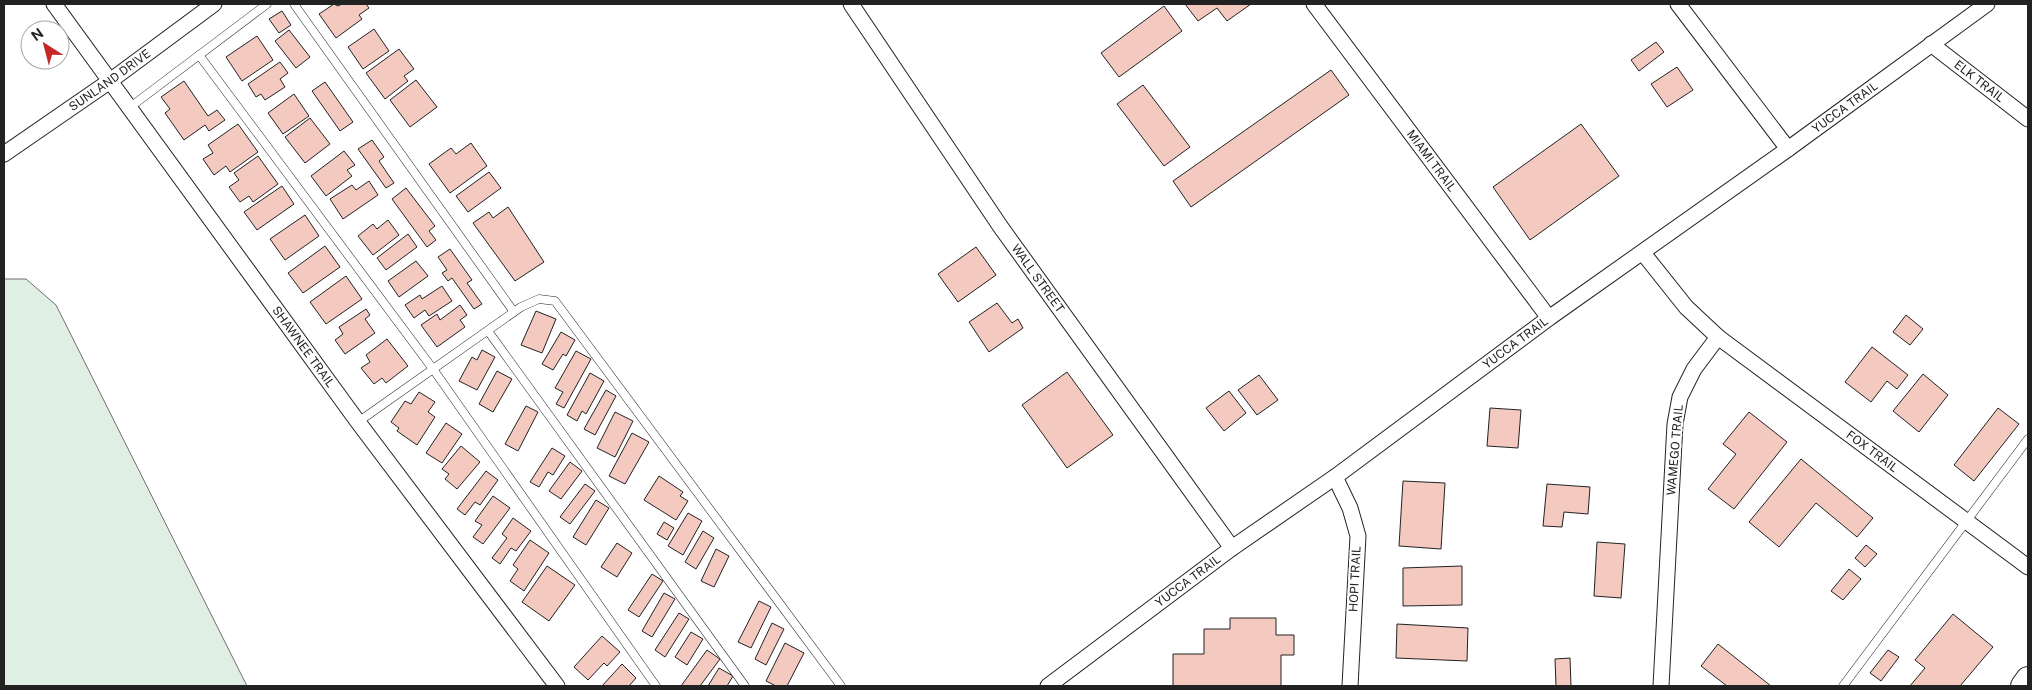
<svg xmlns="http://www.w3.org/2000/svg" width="2032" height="690" font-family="'Public Sans',sans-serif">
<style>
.green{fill:#e0efe3;stroke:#6f6f6f}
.building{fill:#f3c9c0;stroke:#222}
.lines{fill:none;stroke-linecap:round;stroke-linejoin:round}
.lane-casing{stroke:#222;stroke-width:9}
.street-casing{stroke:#222;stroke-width:17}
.primary-casing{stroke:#222;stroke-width:26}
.lane{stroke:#fff;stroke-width:8}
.street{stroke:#fff;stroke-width:15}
.primary{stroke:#fff;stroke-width:24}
.labels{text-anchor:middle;stroke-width:4;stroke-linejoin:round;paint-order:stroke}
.street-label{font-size:12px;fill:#222;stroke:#fff}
</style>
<rect width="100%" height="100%" fill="#fff"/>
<!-- green -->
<path class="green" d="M 4,279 L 26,279 L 56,305 L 247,686 L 4,686 Z"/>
<!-- building -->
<g class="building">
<path d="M 334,4 L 338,6 L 342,4 L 366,4 L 369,8 L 359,15 L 362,19 L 336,38 L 319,14 Z"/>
<path d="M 1185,4 L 1251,4 L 1227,21 L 1217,8 L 1198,21 Z"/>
<path d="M 1164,6 L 1182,31 L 1119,77 L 1101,53 Z"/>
<path d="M 282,11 L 291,25 L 279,33 L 269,19 Z"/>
<path d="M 374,29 L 389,51 L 363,69 L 348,47 Z"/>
<path d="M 289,30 L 310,57 L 296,68 L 275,41 Z"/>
<path d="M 257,36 L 273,60 L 242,81 L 226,57 Z"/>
<path d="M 1656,42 L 1664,52 L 1639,71 L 1631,60 Z"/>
<path d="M 399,49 L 414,69 L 404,76 L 408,81 L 385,99 L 366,73 Z"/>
<path d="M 280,62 L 288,73 L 280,79 L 285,87 L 265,100 L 261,94 L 256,97 L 248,84 Z"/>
<path d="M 1677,67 L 1693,90 L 1667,107 L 1651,84 Z"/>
<path d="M 1331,70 L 1349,95 L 1191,207 L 1173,181 Z"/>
<path d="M 416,80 L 437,107 L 410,127 L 390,100 Z"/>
<path d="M 184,81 L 208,116 L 217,110 L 225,120 L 209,131 L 205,125 L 184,140 L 165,113 L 170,109 L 161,97 Z"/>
<path d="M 325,82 L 353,122 L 340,131 L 312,91 Z"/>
<path d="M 1143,85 L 1190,147 L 1164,166 L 1117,104 Z"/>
<path d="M 294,94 L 309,116 L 283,134 L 268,113 Z"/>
<path d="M 310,118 L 330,144 L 305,163 L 285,137 Z"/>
<path d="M 238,124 L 258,152 L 230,172 L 226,166 L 214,175 L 203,159 L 213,153 L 208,145 Z"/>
<path d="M 1581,124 L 1619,176 L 1530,240 L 1493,187 Z"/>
<path d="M 372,140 L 384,157 L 379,161 L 394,183 L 386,188 L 358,149 Z"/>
<path d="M 471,143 L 487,166 L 450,193 L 429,164 L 451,148 L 456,154 Z"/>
<path d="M 344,151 L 355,165 L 347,170 L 352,176 L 326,196 L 311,176 Z"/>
<path d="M 258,156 L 278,184 L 253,202 L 249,196 L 240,202 L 229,187 L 239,180 L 234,173 Z"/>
<path d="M 489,172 L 501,188 L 468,212 L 456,196 Z"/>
<path d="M 369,181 L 378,195 L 343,219 L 330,199 L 352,185 L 356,190 Z"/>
<path d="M 282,186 L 294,204 L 257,230 L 244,212 Z"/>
<path d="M 406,188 L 435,226 L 429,231 L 436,240 L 427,247 L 392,199 Z"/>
<path d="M 508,207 L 544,262 L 515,281 L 473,223 L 489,212 L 493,218 Z"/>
<path d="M 305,215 L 319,236 L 285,260 L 270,239 Z"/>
<path d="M 388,220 L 399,235 L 373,255 L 358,236 L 373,224 L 377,229 Z"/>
<path d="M 408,234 L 417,247 L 386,270 L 377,258 Z"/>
<path d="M 325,246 L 340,267 L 303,293 L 288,273 Z"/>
<path d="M 976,247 L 996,275 L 958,302 L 938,274 Z"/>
<path d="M 450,249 L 472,280 L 467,283 L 482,304 L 474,309 L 452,278 L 448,281 L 442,273 L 447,270 L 438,257 Z"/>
<path d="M 416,261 L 428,276 L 399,297 L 388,281 Z"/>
<path d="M 346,276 L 362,299 L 326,324 L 310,302 Z"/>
<path d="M 442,286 L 452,301 L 429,316 L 425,310 L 414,318 L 405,305 L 420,295 L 422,299 Z"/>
<path d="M 997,303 L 1012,323 L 1018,319 L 1023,328 L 989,352 L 969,322 Z"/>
<path d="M 460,305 L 467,315 L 460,320 L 465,327 L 437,347 L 421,325 L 437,314 L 440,320 Z"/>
<path d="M 366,309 L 370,315 L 365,319 L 375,333 L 345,354 L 335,340 L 343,334 L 339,327 Z"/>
<path d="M 536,311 L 556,319 L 542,353 L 521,345 Z"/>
<path d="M 1906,315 L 1923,329 L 1910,345 L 1893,332 Z"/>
<path d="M 561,332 L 575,340 L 566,356 L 563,354 L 553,370 L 542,364 Z"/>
<path d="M 387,339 L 408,366 L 386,383 L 382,378 L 374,384 L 361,368 L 370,362 L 366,355 Z"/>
<path d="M 1872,347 L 1908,375 L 1897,389 L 1887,381 L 1871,402 L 1845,382 Z"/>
<path d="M 482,350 L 495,357 L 477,390 L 459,381 L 472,357 L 477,360 Z"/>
<path d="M 576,351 L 591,359 L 564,408 L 556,404 L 563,392 L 555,388 Z"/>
<path d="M 497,371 L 512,379 L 493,412 L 479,404 Z"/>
<path d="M 1067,372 L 1113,435 L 1067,468 L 1022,405 Z"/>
<path d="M 590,373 L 604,381 L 586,414 L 582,411 L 577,421 L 567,415 Z"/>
<path d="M 1923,374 L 1948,395 L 1919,432 L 1893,411 Z"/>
<path d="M 1259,375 L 1278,400 L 1257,415 L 1238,390 Z"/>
<path d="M 606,390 L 616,396 L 595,435 L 584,429 Z"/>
<path d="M 1229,391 L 1246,413 L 1224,431 L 1206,408 Z"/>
<path d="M 419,392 L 435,402 L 428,412 L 435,417 L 417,445 L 397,431 L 399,428 L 391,422 L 405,401 L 411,404 Z"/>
<path d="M 526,406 L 538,412 L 518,451 L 505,444 Z"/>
<path d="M 1490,408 L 1521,410 L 1518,448 L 1487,446 Z"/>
<path d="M 1998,408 L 2019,424 L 1974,481 L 1954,465 Z"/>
<path d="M 615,412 L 633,421 L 615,457 L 597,448 Z"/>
<path d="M 1749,412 L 1787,442 L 1734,509 L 1708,489 L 1736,454 L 1723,444 Z"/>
<path d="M 446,423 L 462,434 L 442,463 L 426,453 Z"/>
<path d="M 632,433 L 649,442 L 625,484 L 609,476 Z"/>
<path d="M 461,446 L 480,462 L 457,489 L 445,479 L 449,474 L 442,469 Z"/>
<path d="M 552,448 L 565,456 L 553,475 L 548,472 L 539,487 L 530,482 Z"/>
<path d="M 1801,459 L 1873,518 L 1857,537 L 1816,503 L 1779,547 L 1749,522 Z"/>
<path d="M 570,462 L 582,471 L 561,499 L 549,491 Z"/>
<path d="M 486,471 L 498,480 L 480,505 L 475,502 L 465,515 L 457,509 Z"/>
<path d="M 659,476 L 683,492 L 680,496 L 688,501 L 676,520 L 644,500 Z"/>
<path d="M 1403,481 L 1445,483 L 1441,549 L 1399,546 Z"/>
<path d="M 585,484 L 595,491 L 570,524 L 560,517 Z"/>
<path d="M 1547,484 L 1590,487 L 1588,514 L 1564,512 L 1562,527 L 1543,526 Z"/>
<path d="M 493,496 L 510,508 L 483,544 L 473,537 L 482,525 L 475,521 Z"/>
<path d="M 596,500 L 609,508 L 586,545 L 573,537 Z"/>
<path d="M 688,513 L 702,521 L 683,555 L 668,546 Z"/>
<path d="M 513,518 L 531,531 L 516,551 L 511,548 L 500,564 L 492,558 L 507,538 L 502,534 Z"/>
<path d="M 664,522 L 674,528 L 667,540 L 657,534 Z"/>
<path d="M 703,531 L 714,538 L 696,569 L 685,562 Z"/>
<path d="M 530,540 L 549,553 L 524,591 L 510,581 L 518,569 L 513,565 Z"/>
<path d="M 1597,542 L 1625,544 L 1621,598 L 1594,596 Z"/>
<path d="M 617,543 L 632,553 L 617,577 L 601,567 Z"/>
<path d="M 1866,545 L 1877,554 L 1865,567 L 1855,558 Z"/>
<path d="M 716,549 L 729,556 L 714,587 L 701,581 Z"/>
<path d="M 547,566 L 575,585 L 549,621 L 522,602 Z"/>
<path d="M 1462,566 L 1462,605 L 1403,606 L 1403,568 Z"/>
<path d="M 1849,569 L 1861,579 L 1843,600 L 1831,591 Z"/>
<path d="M 652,574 L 663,581 L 639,617 L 628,610 Z"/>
<path d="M 664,593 L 675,599 L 652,637 L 642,631 Z"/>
<path d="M 759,601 L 771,607 L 751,648 L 738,642 Z"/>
<path d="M 679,613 L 689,619 L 665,657 L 655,650 Z"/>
<path d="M 1953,614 L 1993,647 L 1960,686 L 1910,686 L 1925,668 L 1915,660 Z"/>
<path d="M 1230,618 L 1276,618 L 1276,635 L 1294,635 L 1294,655 L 1281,655 L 1281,686 L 1173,686 L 1173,654 L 1204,654 L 1204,629 L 1230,629 Z"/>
<path d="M 772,623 L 784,629 L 766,665 L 755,659 Z"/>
<path d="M 1397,624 L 1468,628 L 1467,661 L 1396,658 Z"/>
<path d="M 691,632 L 703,639 L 687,665 L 675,657 Z"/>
<path d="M 602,636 L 620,652 L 607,666 L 604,663 L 588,680 L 574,667 Z"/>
<path d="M 785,643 L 804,653 L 787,686 L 776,686 L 766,681 Z"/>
<path d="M 1718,644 L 1771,686 L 1727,686 L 1701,666 Z"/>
<path d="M 707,650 L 720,659 L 700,686 L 681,686 Z"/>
<path d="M 1888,650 L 1899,657 L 1881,681 L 1870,673 Z"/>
<path d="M 1570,658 L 1571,686 L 1556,686 L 1555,659 Z"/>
<path d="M 622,664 L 636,678 L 629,686 L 602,686 Z"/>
<path d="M 719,668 L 733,676 L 727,686 L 708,686 Z"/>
</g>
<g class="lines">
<defs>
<g id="lane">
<path d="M 294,4 L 514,312"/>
<path d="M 199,55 L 433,369 L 656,686"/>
<path d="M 129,108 L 267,4"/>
<path d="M 488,331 L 745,686"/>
<path d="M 358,422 L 521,307 L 539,299 L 555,301 L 841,686"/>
<path d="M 1843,686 L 2028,439"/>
</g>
<g id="street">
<path id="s1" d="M 54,4 L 358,422 L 557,686"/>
<path id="s2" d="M 851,4 L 1000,226 L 1232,548"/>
<path id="s3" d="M 1314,4 L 1549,318"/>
<path d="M 1678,4 L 1788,149"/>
<path id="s4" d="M 1931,44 L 2028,119"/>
<path id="s5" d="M 4,154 L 110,81 L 214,4"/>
<path d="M 1643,253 L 1686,307 L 1718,337 L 1694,369 L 1680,397 L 1675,424 L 1661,686"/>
<path id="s6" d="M 1718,337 L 2028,567"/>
<path d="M 1335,477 L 1350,508 L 1358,536 L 1350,686"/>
<path id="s7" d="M 1048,686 L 1232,548 L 1335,477 L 1549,318 L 1788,149 L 1987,4"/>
</g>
<path id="primary" d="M 2023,686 L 2028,679"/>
</defs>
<!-- lane casing -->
<use href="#lane" class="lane-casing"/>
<!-- street casing -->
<use href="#street" class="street-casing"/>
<!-- primary casing -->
<use href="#primary" class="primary-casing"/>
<!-- lane -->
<use href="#lane" class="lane"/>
<!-- street -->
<use href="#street" class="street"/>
<!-- primary -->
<use href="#primary" class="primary"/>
</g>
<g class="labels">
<!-- street labels -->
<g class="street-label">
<text dy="4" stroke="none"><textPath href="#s5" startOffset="129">SUNLAND DRIVE</textPath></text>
<text dy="4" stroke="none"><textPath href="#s4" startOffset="61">ELK TRAIL</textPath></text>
<text dy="4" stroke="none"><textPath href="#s7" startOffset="985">YUCCA TRAIL</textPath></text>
<text dy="4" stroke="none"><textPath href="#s3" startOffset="196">MIAMI TRAIL</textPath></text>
<text dy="4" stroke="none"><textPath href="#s2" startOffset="332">WALL STREET</textPath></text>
<text dy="4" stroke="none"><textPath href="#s7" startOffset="580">YUCCA TRAIL</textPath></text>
<text dy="4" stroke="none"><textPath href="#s1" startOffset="424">SHAWNEE TRAIL</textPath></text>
<text transform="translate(1675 450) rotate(-85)" y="4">WAMEGO TRAIL</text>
<text dy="4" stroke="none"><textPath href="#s6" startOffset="192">FOX TRAIL</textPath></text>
<text transform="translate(1355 579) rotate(-87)" y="4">HOPI TRAIL</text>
<text dy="4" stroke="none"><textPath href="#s7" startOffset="175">YUCCA TRAIL</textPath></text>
</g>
</g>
<!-- border -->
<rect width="2032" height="690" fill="none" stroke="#222222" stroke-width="10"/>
<!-- north arrow -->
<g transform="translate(45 45) rotate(324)"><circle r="24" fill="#ffffff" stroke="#a7a7a7"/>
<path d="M0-4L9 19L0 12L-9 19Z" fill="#c62828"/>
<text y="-8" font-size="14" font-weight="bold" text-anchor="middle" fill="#222222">N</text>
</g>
</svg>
